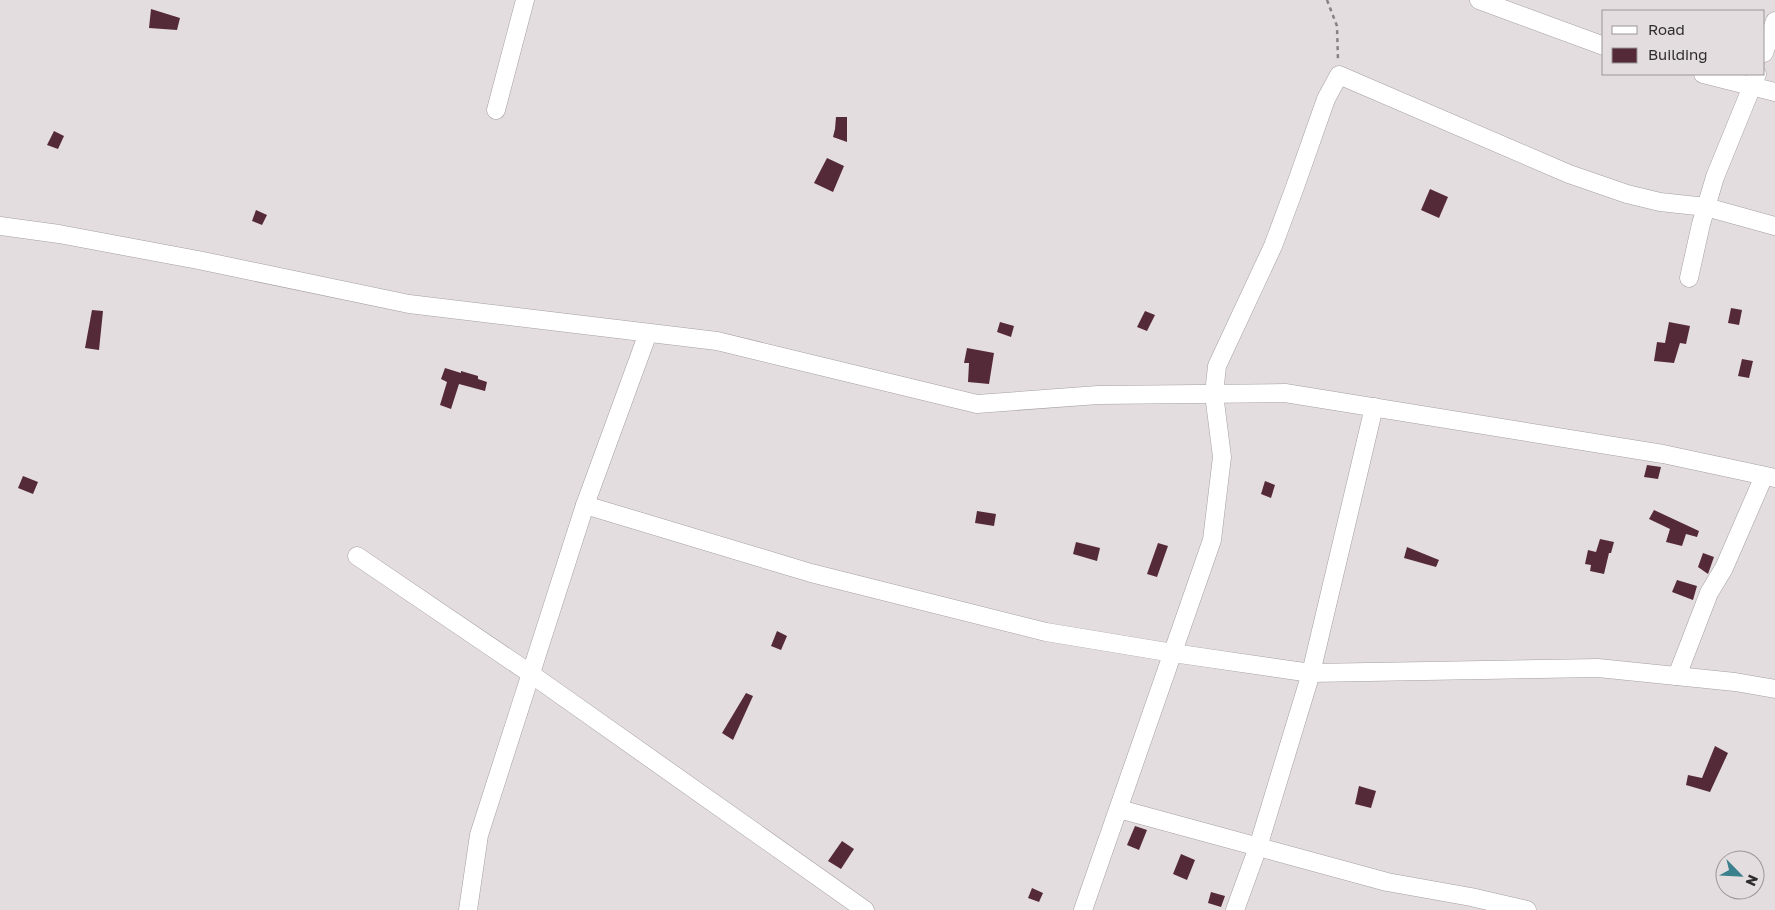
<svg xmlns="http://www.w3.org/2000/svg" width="1775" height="910" font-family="'Golos Text',sans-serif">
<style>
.building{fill:#552a38}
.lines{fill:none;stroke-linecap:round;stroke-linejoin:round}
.minor-casing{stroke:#a59fa0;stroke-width:19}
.path{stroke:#868283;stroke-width:2.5;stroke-dasharray:4 4;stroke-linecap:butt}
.minor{stroke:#fff;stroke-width:18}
</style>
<rect width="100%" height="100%" fill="#e4dddf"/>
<!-- building -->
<g class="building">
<path d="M 151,9 L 180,18 L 177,30 L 149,28 Z"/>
<path d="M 836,117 L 847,117 L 847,142 L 833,137 L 835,129 Z"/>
<path d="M 54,131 L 64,136 L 58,149 L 47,145 Z"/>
<path d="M 827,158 L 844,166 L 833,192 L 814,183 Z"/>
<path d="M 1430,189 L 1448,197 L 1439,218 L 1421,210 Z"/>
<path d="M 256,210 L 267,215 L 262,225 L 252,221 Z"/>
<path d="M 1731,308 L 1742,310 L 1739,325 L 1728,323 Z"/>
<path d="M 92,310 L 103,311 L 99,350 L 85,348 Z"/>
<path d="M 1145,311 L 1155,315 L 1147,331 L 1137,327 Z"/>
<path d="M 1000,322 L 1014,326 L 1011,337 L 997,332 Z"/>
<path d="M 1669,322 L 1690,326 L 1686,344 L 1680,343 L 1674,363 L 1654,361 L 1657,342 L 1665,343 Z"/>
<path d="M 967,348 L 994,353 L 989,384 L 968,382 L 969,363 L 964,363 Z"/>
<path d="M 1742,359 L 1753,361 L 1749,378 L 1738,376 Z"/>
<path d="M 445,368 L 461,373 L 461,371 L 478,376 L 478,379 L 487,382 L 485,391 L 459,384 L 451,409 L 440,405 L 447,382 L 441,379 Z"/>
<path d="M 1647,465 L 1661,467 L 1658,479 L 1644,477 Z"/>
<path d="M 23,476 L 38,482 L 33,494 L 18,488 Z"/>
<path d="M 1265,481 L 1275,485 L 1271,498 L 1261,494 Z"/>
<path d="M 1654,510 L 1699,531 L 1697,537 L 1686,534 L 1682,546 L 1666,542 L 1670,529 L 1649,519 Z"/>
<path d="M 977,511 L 996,514 L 994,526 L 975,523 Z"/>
<path d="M 1600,539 L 1614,542 L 1611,553 L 1609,553 L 1604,574 L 1590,571 L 1591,565 L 1585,564 L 1588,550 L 1596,552 Z"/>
<path d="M 1076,542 L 1100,548 L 1097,561 L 1073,554 Z"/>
<path d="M 1158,543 L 1168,546 L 1157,577 L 1147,574 Z"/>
<path d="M 1407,547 L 1439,560 L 1436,567 L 1404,558 Z"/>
<path d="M 1703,553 L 1714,557 L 1708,574 L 1698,567 Z"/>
<path d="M 1677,580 L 1697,586 L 1693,600 L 1672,592 Z"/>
<path d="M 777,631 L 787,636 L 781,650 L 771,646 Z"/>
<path d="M 746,693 L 753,696 L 733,740 L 722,733 Z"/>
<path d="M 1715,746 L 1728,753 L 1710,792 L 1686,785 L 1688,775 L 1702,778 Z"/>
<path d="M 1359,786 L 1376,791 L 1371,808 L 1355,804 Z"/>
<path d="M 1135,826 L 1147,830 L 1139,850 L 1127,845 Z"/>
<path d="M 842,841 L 854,849 L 841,869 L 828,861 Z"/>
<path d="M 1181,854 L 1195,860 L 1187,880 L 1173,874 Z"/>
<path d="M 1032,888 L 1043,893 L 1039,902 L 1028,898 Z"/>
<path d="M 1211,892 L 1225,896 L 1221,907 L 1208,903 Z"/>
</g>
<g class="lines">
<defs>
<g id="minor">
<path d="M 1479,0 L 1604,46"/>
<path d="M 1764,53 L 1775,21"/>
<path d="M 1703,74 L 1775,92"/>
<path d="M 496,110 L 525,0"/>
<path d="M 0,226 L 59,234 L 198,260 L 409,304 L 717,341 L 977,404 L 1098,395 L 1285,393 L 1663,454 L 1775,478"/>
<path d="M 1689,278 L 1701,224 L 1715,177 L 1757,74"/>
<path d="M 585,505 L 811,573 L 1046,632 L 1173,653 L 1311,673 L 1598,668 L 1735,682 L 1775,689"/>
<path d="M 357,556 L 531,674 L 865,910"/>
<path d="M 1677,676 L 1709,593 L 1724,568 L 1764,476"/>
<path d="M 1119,809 L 1387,882 L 1471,897 L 1527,910"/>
<path d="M 468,910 L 479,835 L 585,505 L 648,333"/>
<path d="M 1083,910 L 1212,540 L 1222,457 L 1214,394 L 1217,366 L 1273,246 L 1295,187 L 1326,99 L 1339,75 L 1569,174 L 1627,194 L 1660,202 L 1706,207 L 1775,226"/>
<path d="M 1235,910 L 1258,847 L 1311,673 L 1374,407"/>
</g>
</defs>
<!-- minor casing -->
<use href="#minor" class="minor-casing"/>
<!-- path -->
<path class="path" d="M 1327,0 L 1337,26 L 1338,61"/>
<!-- minor -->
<use href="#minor" class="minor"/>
</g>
<!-- legend -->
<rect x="1602" y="10" width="162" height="65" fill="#e4dddf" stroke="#9b9697"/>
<rect x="1612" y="26" width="25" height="8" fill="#ffffff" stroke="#9b9697"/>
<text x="1648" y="35" font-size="15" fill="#2e2c2c">Road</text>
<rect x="1612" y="48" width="25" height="15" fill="#552a38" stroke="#9b9697"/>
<text x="1648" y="60" font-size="15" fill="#2e2c2c">Building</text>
<!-- north arrow -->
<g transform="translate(1740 875) rotate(114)"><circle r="24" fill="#e4dddf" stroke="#9b9697"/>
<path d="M0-4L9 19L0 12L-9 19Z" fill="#3b808d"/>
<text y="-8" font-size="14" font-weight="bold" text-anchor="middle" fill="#2e2c2c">N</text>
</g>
</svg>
